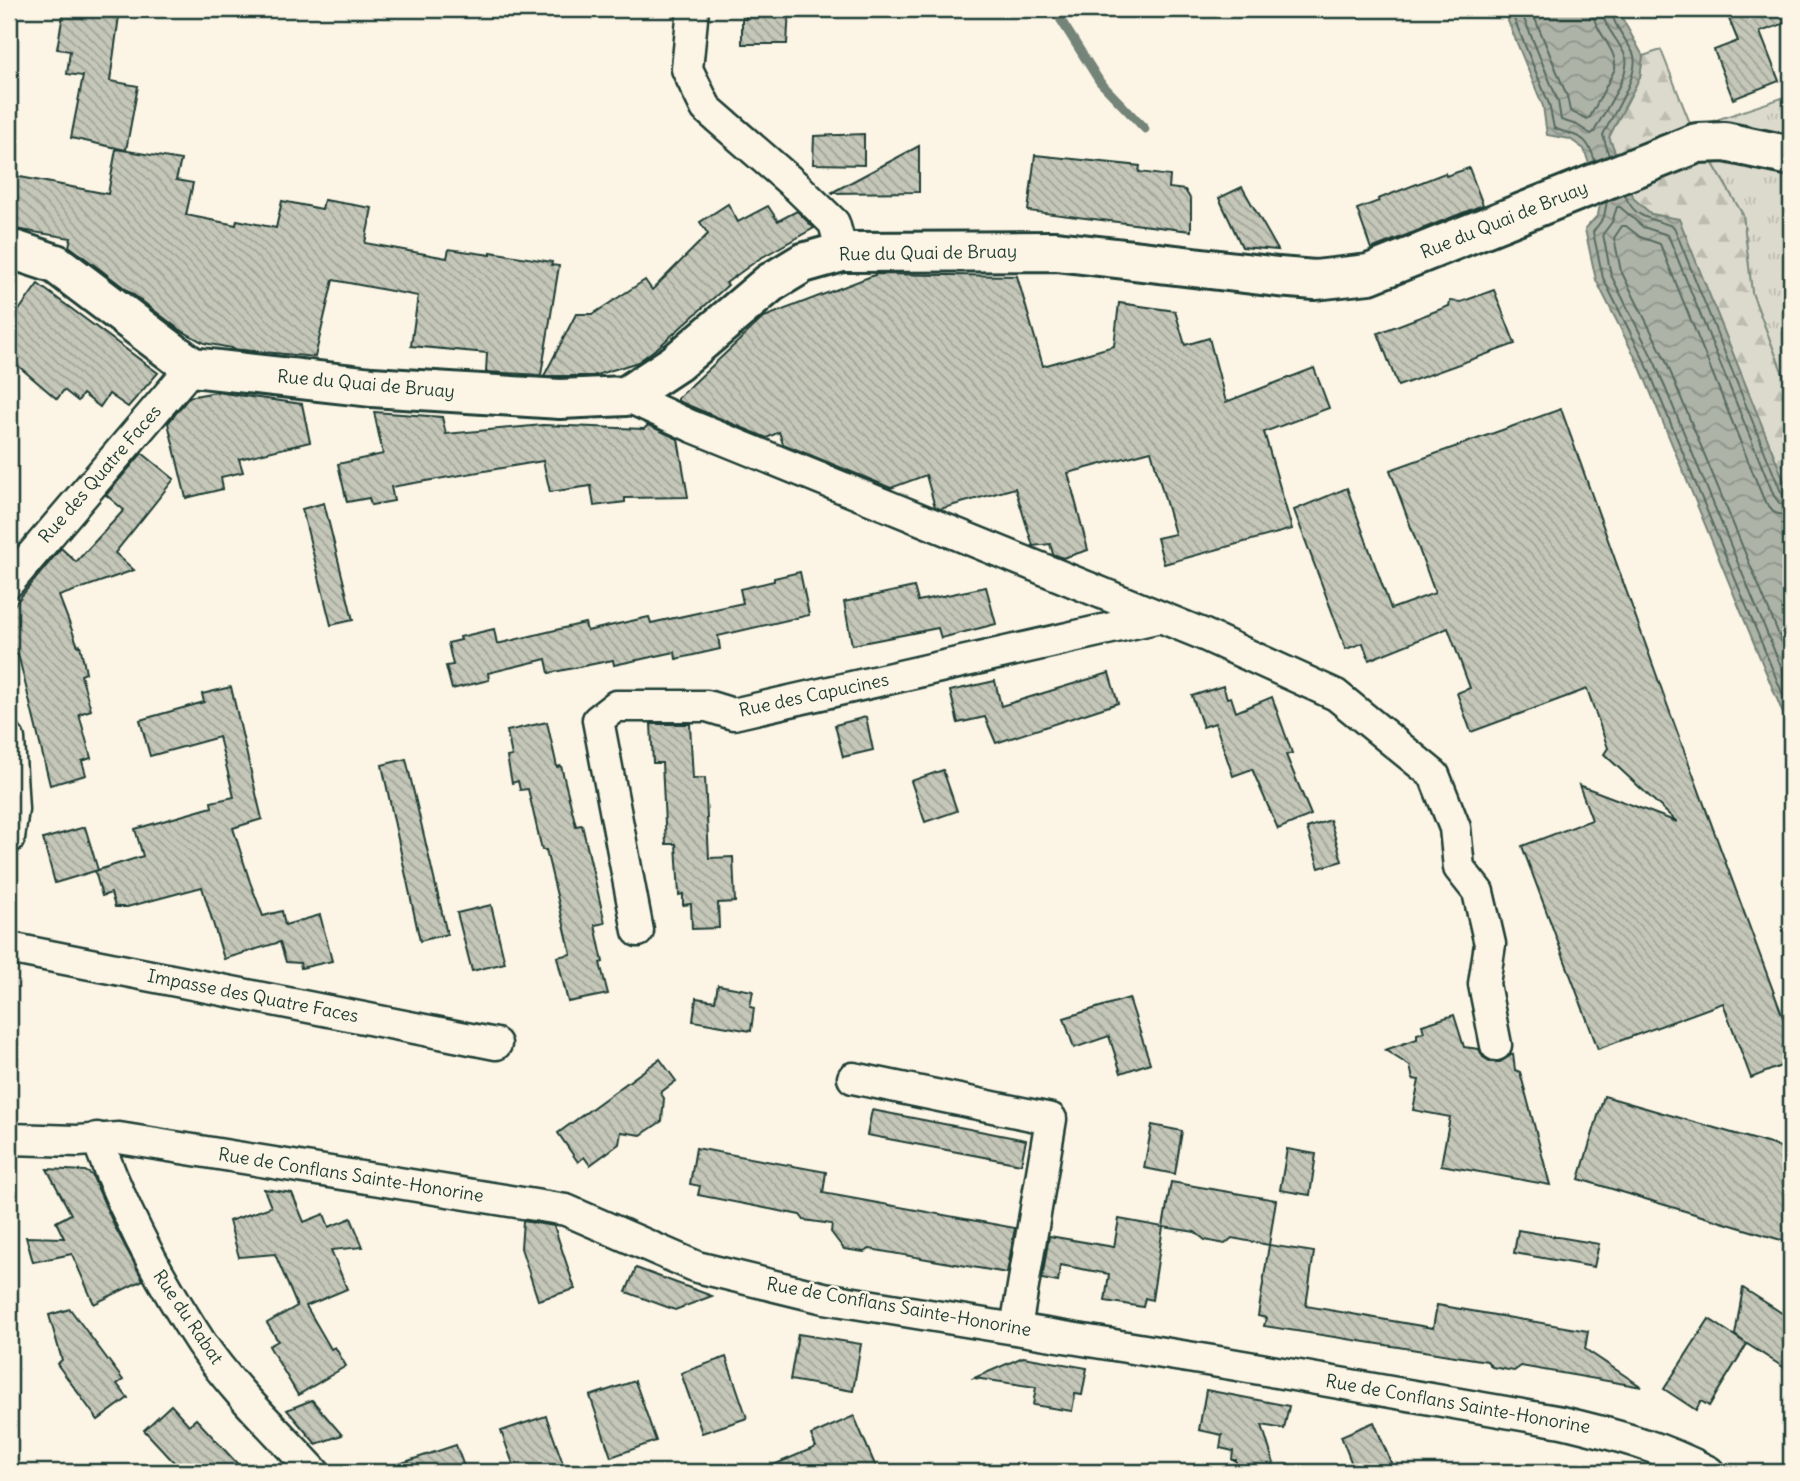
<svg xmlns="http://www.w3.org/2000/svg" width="1800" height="1481" font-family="Delius,sans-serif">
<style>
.grass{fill:url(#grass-tufts);stroke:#7e8c80;stroke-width:2}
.forest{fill:url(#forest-firs);stroke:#7e8c80;stroke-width:2}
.water{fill:url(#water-waves);stroke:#758479;stroke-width:2}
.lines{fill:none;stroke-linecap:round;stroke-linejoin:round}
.shore{stroke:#586c62;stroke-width:2}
.stream{stroke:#758479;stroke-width:9}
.building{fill:url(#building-back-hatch);stroke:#1f3d34;stroke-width:2}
.minor-casing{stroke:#1f3d34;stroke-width:35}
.tertiary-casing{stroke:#1f3d34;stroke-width:44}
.minor{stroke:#fcf5e5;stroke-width:30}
.tertiary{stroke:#fcf5e5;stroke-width:38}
.labels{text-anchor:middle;stroke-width:5;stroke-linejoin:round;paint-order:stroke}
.street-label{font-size:18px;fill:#1f3d34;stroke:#fcf5e5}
</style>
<defs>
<pattern id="grass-tufts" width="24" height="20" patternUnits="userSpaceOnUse" patternTransform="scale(1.75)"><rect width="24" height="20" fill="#dcdacc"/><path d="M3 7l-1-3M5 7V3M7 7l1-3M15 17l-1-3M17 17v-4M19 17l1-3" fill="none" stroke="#bcbcb0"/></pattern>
<pattern id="forest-firs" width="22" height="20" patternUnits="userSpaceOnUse" patternTransform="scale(1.75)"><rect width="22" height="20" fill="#dcdacc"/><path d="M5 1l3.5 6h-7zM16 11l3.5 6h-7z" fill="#bcbcb0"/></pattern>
<pattern id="water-waves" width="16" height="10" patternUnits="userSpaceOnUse" patternTransform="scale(1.75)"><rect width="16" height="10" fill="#aeb3a7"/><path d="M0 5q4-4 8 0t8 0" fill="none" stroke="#8d9389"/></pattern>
<pattern id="building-back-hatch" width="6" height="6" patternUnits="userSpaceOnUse" patternTransform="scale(1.75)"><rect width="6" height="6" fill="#c5c7b9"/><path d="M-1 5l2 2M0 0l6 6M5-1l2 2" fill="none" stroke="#9fa397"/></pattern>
</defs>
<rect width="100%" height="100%" fill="#fcf5e5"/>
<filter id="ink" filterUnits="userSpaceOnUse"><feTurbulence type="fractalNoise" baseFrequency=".0143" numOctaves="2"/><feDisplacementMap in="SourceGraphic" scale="14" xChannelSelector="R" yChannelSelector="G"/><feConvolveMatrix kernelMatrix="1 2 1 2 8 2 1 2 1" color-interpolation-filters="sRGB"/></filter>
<g filter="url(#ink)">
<!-- grass -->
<path class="grass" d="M 1791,95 L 1791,384 L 1786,382 L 1752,293 L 1743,215 L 1692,128 Z"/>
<!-- forest -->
<path class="forest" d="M 1661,50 L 1692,128 L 1743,215 L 1752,293 L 1786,382 L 1791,384 L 1791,498 L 1679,220 L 1651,214 L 1634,199 L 1609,137 L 1640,77 L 1643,56 Z"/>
<!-- water -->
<path class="water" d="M 1503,9 L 1617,9 L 1643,56 L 1640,77 L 1609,137 L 1634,199 L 1651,214 L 1679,219 L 1791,498 L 1791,733 L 1641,369 L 1596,280 L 1585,229 L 1598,215 L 1601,199 L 1584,149 L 1570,139 L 1547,135 L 1543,106 Z"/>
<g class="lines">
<!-- shore -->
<g class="shore">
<path d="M 1510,9 L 1549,104 L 1554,128 C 1577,138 1586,132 1595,161"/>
<path d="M 1520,9 L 1558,101 L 1561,120 L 1577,125 L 1591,134 L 1594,132 C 1601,116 1631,74 1626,58 C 1620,40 1603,28 1602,9"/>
<path d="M 1531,9 L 1567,96 L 1570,111 L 1587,119 L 1590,117 L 1615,69 C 1618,49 1593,30 1592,9"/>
<path d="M 1609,156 L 1603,135 C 1611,117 1642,72 1633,53 C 1626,39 1613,25 1611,9"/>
<path d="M 1625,195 C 1635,221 1654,218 1674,227 L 1781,492 L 1786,497 L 1791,497"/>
<path d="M 1607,201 L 1604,217 L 1593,232 L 1603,278 L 1647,366 L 1791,714"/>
<path d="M 1791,506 L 1780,504 L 1774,496 L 1668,235 L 1643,227 L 1620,207 L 1617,207 L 1612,222 L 1603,234 L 1611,275 L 1655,363 L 1791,691"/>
<path d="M 1791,517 L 1775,513 L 1764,500 L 1660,244 L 1640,237 L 1626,226 L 1622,226 L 1614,238 L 1621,271 L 1665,359 L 1791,664"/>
</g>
<!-- stream -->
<path class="stream" d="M 1054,9 L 1100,82 L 1145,129"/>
</g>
<!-- building -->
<g class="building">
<path d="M 64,9 L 120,9 L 110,81 L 138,86 L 126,150 L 71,138 L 83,76 L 67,74 L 70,51 L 57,49 Z"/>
<path d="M 746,9 L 789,9 L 787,44 L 742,44 L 742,19 L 746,19 Z"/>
<path d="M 1725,9 L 1791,9 L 1791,21 L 1760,32 L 1779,81 L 1733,99 L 1714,50 L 1738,41 Z"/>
<path d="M 864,134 L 864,165 L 813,164 L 814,136 Z"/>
<path d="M 919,146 L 919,192 L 831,193 Z"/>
<path d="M 116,149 L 181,160 L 176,180 L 193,183 L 186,215 L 236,225 L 237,220 L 276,228 L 282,201 L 322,209 L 324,200 L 372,208 L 365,243 L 447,258 L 449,249 L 491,255 L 491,252 L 552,262 L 551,265 L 559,266 L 541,375 L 486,372 L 487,353 L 411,346 L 418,296 L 333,280 L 315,357 L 232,349 L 232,348 L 204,343 L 180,330 L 69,246 L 71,238 L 15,229 L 16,222 L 9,220 L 15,176 L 108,194 Z"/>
<path d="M 1035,155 L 1140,166 L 1139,172 L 1170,176 L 1169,188 L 1185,190 L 1191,200 L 1191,231 L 1028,211 Z"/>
<path d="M 1469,168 L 1483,205 L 1371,249 L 1357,209 L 1379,201 L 1378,199 L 1445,173 L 1446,176 Z"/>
<path d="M 1242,187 L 1278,250 L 1242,247 L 1219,198 Z"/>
<path d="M 728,204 L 738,222 L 768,206 L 778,221 L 797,211 L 814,228 L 759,259 L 726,283 L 728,285 L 661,345 L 638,362 L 593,376 L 544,376 L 576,314 L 593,314 L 645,280 L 652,290 L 708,234 L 700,222 Z"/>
<path d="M 877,274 L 1017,276 L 1043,366 L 1114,346 L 1119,303 L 1175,311 L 1185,345 L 1209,338 L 1226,402 L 1314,368 L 1329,408 L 1264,432 L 1292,529 L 1164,564 L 1157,538 L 1175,534 L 1151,451 L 1068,473 L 1088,550 L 1063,558 L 1053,554 L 1050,544 L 1033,546 L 1015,488 L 940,509 L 935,507 L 926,475 L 891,488 L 783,444 L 779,432 L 767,438 L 678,401 L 678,398 L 764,317 Z"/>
<path d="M 38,284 L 158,373 L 128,407 L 109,394 L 100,407 L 83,394 L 78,401 L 64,390 L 57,399 L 9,358 L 9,324 Z"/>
<path d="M 1494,290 L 1515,344 L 1398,386 L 1378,333 L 1449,306 L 1450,301 L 1461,302 Z"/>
<path d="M 216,392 L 302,404 L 310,442 L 239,459 L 243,472 L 221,477 L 223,489 L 186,498 L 168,423 L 189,397 Z"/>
<path d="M 1561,409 L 1668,707 L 1791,1039 L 1791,1062 L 1751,1078 L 1723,1003 L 1598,1049 L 1522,846 L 1592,820 L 1579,785 L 1677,822 L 1604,754 L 1608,748 L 1587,689 L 1471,732 L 1457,693 L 1470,688 L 1448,628 L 1369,660 L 1363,643 L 1346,649 L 1294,510 L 1347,488 L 1391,609 L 1435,593 L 1390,470 Z"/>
<path d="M 374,412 L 442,417 L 446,434 L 543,425 L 644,429 L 648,425 L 678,439 L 688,497 L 625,498 L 625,502 L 594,506 L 591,486 L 550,492 L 543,461 L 391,487 L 394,501 L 371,505 L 369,498 L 347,502 L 338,464 L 383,454 Z"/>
<path d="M 142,453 L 174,479 L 115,553 L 134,570 L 59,596 L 78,646 L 80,645 L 86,673 L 81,675 L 91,710 L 79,714 L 91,758 L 82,761 L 86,775 L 50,785 L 18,654 L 9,657 L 9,611 L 61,548 L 76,562 L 124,510 L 106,495 Z"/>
<path d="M 324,503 L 353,620 L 331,625 L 302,509 Z"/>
<path d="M 800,572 L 809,615 L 718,636 L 720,649 L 676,659 L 675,652 L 614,665 L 613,660 L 549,673 L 546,659 L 488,673 L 489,680 L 452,689 L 446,666 L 453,665 L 448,643 L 461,640 L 460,637 L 494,629 L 497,644 L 585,623 L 587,631 L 649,617 L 651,623 L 743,603 L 740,589 L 774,581 L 774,578 Z"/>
<path d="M 914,587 L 918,601 L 986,587 L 996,624 L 941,638 L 938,628 L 852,645 L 844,602 Z"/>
<path d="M 1109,673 L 1118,703 L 996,743 L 985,717 L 958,723 L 950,691 L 995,681 L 1001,706 Z"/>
<path d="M 1223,686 L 1227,698 L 1231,697 L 1236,712 L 1272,697 L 1292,753 L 1286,755 L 1311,815 L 1278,829 L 1252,769 L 1233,776 L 1215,723 L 1203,727 L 1192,696 Z"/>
<path d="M 231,687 L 262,819 L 233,828 L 250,882 L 263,916 L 282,911 L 285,925 L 320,915 L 332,961 L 301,968 L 300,963 L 286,962 L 280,942 L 224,959 L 202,887 L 127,907 L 115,907 L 111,893 L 102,896 L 95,871 L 143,856 L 135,829 L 212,807 L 211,802 L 234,797 L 219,737 L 150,756 L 140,720 L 204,702 L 202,694 Z"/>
<path d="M 866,717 L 873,750 L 843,757 L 835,725 Z"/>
<path d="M 547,722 L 557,767 L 561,766 L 576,826 L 582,825 L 605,923 L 595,925 L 603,962 L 600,963 L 608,994 L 568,1002 L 557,957 L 571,954 L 546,850 L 542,850 L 528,789 L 520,790 L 518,781 L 512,783 L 507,757 L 512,756 L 507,731 Z"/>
<path d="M 651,724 L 690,724 L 693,779 L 705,778 L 709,858 L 733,857 L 735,902 L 718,903 L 719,928 L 692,929 L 691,904 L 683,905 L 683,894 L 679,895 L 676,844 L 666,844 L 662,763 L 653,763 Z"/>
<path d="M 406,759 L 447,934 L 420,941 L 382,765 Z"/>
<path d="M 943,770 L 957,811 L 925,822 L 911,781 Z"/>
<path d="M 1330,820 L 1342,861 L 1319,868 L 1307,828 Z"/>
<path d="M 85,827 L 98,870 L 55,883 L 43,839 Z"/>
<path d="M 491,905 L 505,963 L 472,971 L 457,913 Z"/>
<path d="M 718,985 L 753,991 L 750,1007 L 754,1008 L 751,1031 L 693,1021 L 696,998 L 715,1001 Z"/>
<path d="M 1129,998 L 1150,1063 L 1121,1073 L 1109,1036 L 1074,1048 L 1064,1018 Z"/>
<path d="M 1454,1015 L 1464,1047 L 1479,1049 L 1483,1057 L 1491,1062 L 1500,1062 L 1513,1054 L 1515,1070 L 1520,1072 L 1550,1185 L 1441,1165 L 1450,1117 L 1413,1110 L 1419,1080 L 1413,1079 L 1410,1066 L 1385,1050 L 1417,1039 L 1417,1034 L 1424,1032 L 1422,1025 Z"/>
<path d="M 660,1059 L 676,1081 L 660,1093 L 664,1098 L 662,1121 L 641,1135 L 621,1132 L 619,1144 L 590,1165 L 584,1157 L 578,1162 L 558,1133 Z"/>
<path d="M 1604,1096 L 1791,1150 L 1791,1243 L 1579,1179 Z"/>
<path d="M 872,1110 L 1026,1140 L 1021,1164 L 867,1135 Z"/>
<path d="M 1152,1125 L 1182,1131 L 1175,1174 L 1144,1168 Z"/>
<path d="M 696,1148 L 826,1172 L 823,1193 L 1015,1228 L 1007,1273 L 870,1249 L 864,1252 L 844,1249 L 831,1232 L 832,1224 L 804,1220 L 800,1215 L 698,1195 L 700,1186 L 690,1184 Z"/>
<path d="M 1287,1149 L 1316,1154 L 1310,1195 L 1280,1190 Z"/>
<path d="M 47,1169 L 85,1171 L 92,1175 L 114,1225 L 143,1280 L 94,1304 L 72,1254 L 33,1262 L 26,1237 L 64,1238 L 56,1222 L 71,1214 Z"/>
<path d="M 1171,1182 L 1276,1200 L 1269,1245 L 1314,1252 L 1306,1306 L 1433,1328 L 1437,1305 L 1588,1331 L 1585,1349 L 1642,1387 L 1521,1366 L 1514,1371 L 1492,1367 L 1487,1361 L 1264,1326 L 1266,1318 L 1258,1316 L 1269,1245 L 1232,1238 L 1225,1244 L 1205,1240 L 1195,1232 L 1163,1227 Z"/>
<path d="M 264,1189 L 292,1193 L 304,1222 L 324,1214 L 329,1227 L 351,1218 L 363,1247 L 331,1250 L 347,1289 L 306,1306 L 331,1349 L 335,1347 L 346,1366 L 298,1395 L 269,1346 L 278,1341 L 267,1323 L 297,1306 L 275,1254 L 239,1257 L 229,1221 L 271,1207 Z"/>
<path d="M 1119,1219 L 1163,1227 L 1152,1300 L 1145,1298 L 1143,1307 L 1105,1301 L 1109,1274 L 1060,1265 L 1058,1282 L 1042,1279 L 1049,1236 L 1114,1247 Z"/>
<path d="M 523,1221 L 554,1226 L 575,1289 L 538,1300 L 521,1248 Z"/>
<path d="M 1518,1230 L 1599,1244 L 1594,1267 L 1514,1253 Z"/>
<path d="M 636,1268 L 712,1296 L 675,1310 L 626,1292 Z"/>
<path d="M 1743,1288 L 1791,1319 L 1791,1372 L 1747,1344 L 1709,1406 L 1701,1401 L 1696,1410 L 1664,1389 L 1709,1319 L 1747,1344 L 1735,1335 Z"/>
<path d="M 70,1309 L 123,1380 L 117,1384 L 128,1398 L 98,1420 L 57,1364 L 62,1360 L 49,1315 Z"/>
<path d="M 798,1334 L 861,1344 L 853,1391 L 790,1380 Z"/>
<path d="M 726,1357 L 747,1418 L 702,1433 L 681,1373 Z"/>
<path d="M 1023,1357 L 1087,1368 L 1082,1395 L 1075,1394 L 1072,1411 L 1033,1405 L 1036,1387 L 974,1378 Z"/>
<path d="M 635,1381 L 656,1441 L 611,1457 L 590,1396 Z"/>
<path d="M 1206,1390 L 1289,1406 L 1284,1429 L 1262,1425 L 1274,1464 L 1254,1472 L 1237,1472 L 1236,1460 L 1232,1460 L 1233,1451 L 1220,1448 L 1222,1435 L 1199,1430 Z"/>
<path d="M 312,1400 L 342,1435 L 316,1444 L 287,1410 Z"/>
<path d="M 171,1405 L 189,1425 L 196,1419 L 245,1472 L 183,1472 L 144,1430 Z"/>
<path d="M 546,1416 L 566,1472 L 516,1472 L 501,1431 Z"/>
<path d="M 854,1416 L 878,1472 L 757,1472 L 816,1447 L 811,1435 Z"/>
<path d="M 1374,1422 L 1395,1472 L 1355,1472 L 1341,1436 Z"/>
<path d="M 456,1445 L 466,1472 L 388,1472 L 387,1468 Z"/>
</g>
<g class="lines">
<defs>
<g id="minor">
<path d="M 693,9 L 687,69 L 706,108 L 797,187 L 834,223 L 842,252"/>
<path d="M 626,396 L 691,426 L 1200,633 L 1336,695 L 1434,775 L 1455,828 L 1459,868 L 1478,892 L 1490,944 L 1484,984 L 1496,1045"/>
<path d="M 9,582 L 192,367"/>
<path d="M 9,739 L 13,809 L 9,838"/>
<path d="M 638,931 L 598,720 L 616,706 L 707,706 L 733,714 L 1160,617"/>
<path d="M 9,948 L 496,1044"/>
<path d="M 853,1078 L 1051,1119 L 1016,1328"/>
<path d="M 97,1138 C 123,1211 159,1279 201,1343 C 233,1390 276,1430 314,1472"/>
<path d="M 9,1139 L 78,1141 L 119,1138 L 566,1210 L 697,1267 L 824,1298 L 1231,1364 L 1562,1422 C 1612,1434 1663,1447 1709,1472"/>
</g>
<path id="tertiary" d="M 9,251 L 17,251 L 56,264 L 192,367 L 372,387 L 560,399 L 626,396 L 676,363 L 770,283 L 803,263 L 842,252 L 1056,251 L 1278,277 L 1315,280 L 1369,274 L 1697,143 L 1725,142 L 1791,156"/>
</defs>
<!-- minor casing -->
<use href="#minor" class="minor-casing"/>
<!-- tertiary casing -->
<use href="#tertiary" class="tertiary-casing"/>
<!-- minor -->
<use href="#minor" class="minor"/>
<!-- tertiary -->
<use href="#tertiary" class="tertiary"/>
</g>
</g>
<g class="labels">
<!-- street labels -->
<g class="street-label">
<text transform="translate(1504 220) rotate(-22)" y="6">Rue du Quai de Bruay</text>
<text transform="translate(928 253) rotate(-1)" y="6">Rue du Quai de Bruay</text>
<text transform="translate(366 384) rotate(5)" y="6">Rue du Quai de Bruay</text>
<text transform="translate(100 474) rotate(-49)" y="6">Rue des Quatre Faces</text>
<text transform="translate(814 695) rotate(-12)" y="6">Rue des Capucines</text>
<text transform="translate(253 996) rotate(11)" y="6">Impasse des Quatre Faces</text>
<text transform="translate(351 1175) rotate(9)" y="6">Rue de Conflans Sainte-Honorine</text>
<text transform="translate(899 1307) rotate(10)" y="6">Rue de Conflans Sainte-Honorine</text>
<text transform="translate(188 1317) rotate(56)" y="6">Rue du Rabat</text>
<text transform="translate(1458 1404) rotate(10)" y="6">Rue de Conflans Sainte-Honorine</text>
</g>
</g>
<!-- margin -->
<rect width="1800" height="1481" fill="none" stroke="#fcf5e5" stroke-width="35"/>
<rect x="18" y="18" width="1765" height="1446" fill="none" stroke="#1f3d34" stroke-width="2.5" filter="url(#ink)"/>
</svg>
